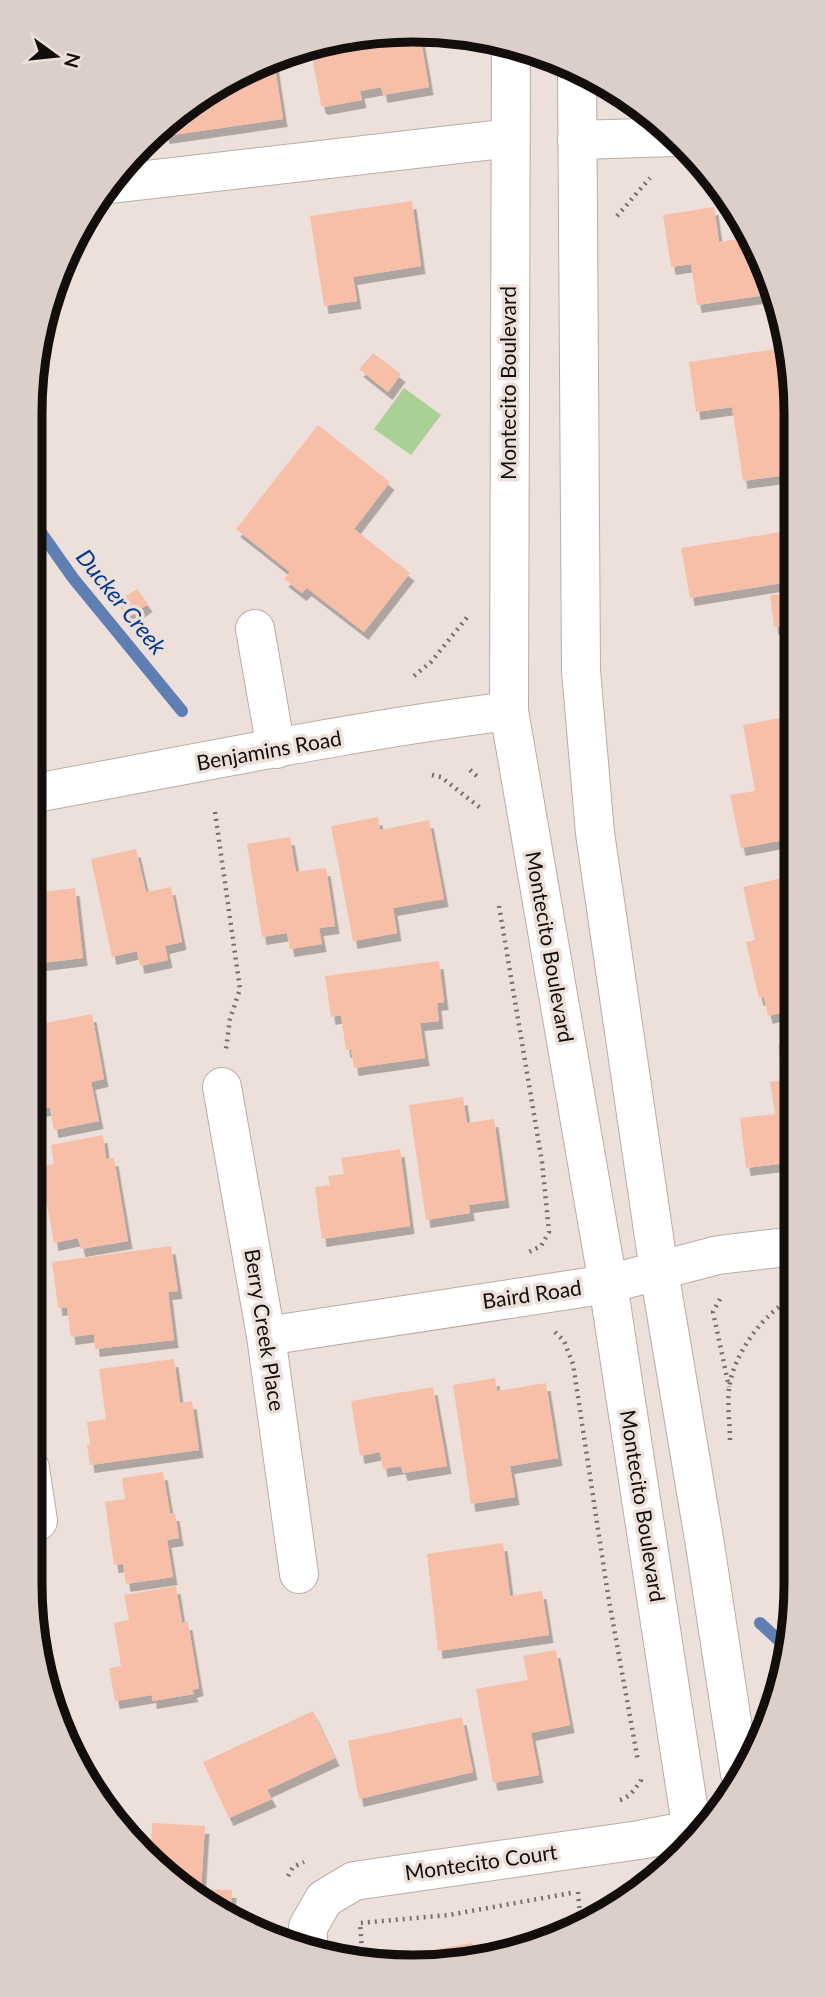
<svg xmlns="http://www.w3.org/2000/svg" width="826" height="1997" font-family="Lato,sans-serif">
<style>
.green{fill:#aad095}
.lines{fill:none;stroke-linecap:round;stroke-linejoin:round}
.stream{stroke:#5f7fb3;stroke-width:12}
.building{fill:#f7bfa8;filter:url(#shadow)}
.minor-casing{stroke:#b9ada7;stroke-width:40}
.major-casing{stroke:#b9ada7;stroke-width:40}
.path{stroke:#786f6c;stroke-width:4.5;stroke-dasharray:2 5;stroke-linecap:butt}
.minor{stroke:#fff;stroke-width:38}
.major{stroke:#fff;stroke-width:38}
.labels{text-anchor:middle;stroke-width:7;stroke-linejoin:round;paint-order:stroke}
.street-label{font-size:21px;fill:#130e0c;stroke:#ede0da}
.water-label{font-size:23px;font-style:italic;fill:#00398d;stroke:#ede0da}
.rim{fill:none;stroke:#130e0c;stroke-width:9}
</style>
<defs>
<filter id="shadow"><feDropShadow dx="4.5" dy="8" stdDeviation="0" flood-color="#0004"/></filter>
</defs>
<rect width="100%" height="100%" fill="#ede0da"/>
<!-- green -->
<path class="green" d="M 404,388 L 441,415 L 411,455 L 374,429 Z"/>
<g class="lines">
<!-- stream -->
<g class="stream">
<path d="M 30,517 L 73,578 L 182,711"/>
<path d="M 760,1623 L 786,1647"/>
</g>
</g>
<!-- building -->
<g class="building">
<path d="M 388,31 L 420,35 L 429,87 L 383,95 L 381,87 L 360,91 L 362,100 L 324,107 L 321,105 L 311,51 Z"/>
<path d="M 274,61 L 283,119 L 165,136 L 164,130 L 240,71 L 241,76 L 252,75 L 251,67 Z"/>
<path d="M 412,201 L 421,266 L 353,277 L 357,301 L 324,306 L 310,216 Z"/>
<path d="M 714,207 L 719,242 L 752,237 L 757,244 L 772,294 L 697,305 L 691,264 L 671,267 L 663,215 Z"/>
<path d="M 776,349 L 783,401 L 793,400 L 793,437 L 791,437 L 793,474 L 743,481 L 732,407 L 696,412 L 689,362 Z"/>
<path d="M 373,353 L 401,374 L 388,392 L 359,369 Z"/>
<path d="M 318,425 L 390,482 L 354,529 L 410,573 L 364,632 L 307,588 L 302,593 L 284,579 L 290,572 L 236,529 Z"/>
<path d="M 793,530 L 794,581 L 690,598 L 681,548 Z"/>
<path d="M 137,589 L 148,604 L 128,618 L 117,602 Z"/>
<path d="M 794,593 L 794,625 L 774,627 L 770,595 Z"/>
<path d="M 794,715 L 794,838 L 741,848 L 730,795 L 755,791 L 743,725 Z"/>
<path d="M 378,817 L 380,830 L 429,820 L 444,899 L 393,908 L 397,933 L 353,941 L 331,826 Z"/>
<path d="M 290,837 L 296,872 L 326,868 L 335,926 L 319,928 L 322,944 L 290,949 L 287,933 L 262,937 L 247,844 Z"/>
<path d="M 136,849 L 146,892 L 171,887 L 182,942 L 165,946 L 168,960 L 140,966 L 137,951 L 112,957 L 91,859 Z"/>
<path d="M 794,875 L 795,1009 L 768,1016 L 764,997 L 759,998 L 746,942 L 755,940 L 743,887 Z"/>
<path d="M 75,888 L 83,958 L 33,964 L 37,997 L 30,998 L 30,893 Z"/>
<path d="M 439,961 L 444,1002 L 437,1003 L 439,1021 L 420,1023 L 425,1058 L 354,1068 L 351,1049 L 346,1050 L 341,1015 L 331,1017 L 325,976 Z"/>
<path d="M 92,1014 L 104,1079 L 91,1082 L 99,1121 L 54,1130 L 50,1107 L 37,1110 L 32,1079 L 30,1080 L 30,1026 Z"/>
<path d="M 795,1044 L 795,1162 L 746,1168 L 740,1118 L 775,1114 L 770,1082 L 782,1080 L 778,1046 Z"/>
<path d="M 463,1097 L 467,1123 L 494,1119 L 505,1200 L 469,1205 L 470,1213 L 426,1220 L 409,1105 Z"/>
<path d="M 103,1135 L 106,1159 L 114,1158 L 128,1241 L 81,1249 L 78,1238 L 54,1243 L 40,1166 L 54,1164 L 51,1145 Z"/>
<path d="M 400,1149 L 410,1226 L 322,1239 L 315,1187 L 330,1185 L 328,1176 L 344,1174 L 341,1158 Z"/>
<path d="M 171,1246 L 178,1291 L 168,1292 L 174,1340 L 95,1349 L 94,1334 L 71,1337 L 67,1307 L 58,1308 L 52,1262 Z"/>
<path d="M 174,1359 L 180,1403 L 192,1401 L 199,1450 L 90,1465 L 87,1444 L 90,1445 L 87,1422 L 106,1419 L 99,1369 Z"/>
<path d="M 495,1378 L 497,1391 L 546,1383 L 558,1458 L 510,1466 L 515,1497 L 471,1504 L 453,1385 Z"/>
<path d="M 433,1387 L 447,1466 L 403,1473 L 401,1466 L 383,1469 L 380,1452 L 360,1456 L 351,1401 Z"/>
<path d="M 163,1472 L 170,1513 L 175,1513 L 179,1538 L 167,1540 L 173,1577 L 126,1584 L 123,1564 L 114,1565 L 105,1502 L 125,1499 L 122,1478 Z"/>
<path d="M 503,1543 L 510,1596 L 542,1591 L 549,1635 L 438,1651 L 427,1554 Z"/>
<path d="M 176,1586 L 182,1623 L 188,1622 L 199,1688 L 192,1690 L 194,1694 L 152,1701 L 152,1695 L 115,1701 L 109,1668 L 121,1666 L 114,1623 L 129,1620 L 124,1595 Z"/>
<path d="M 556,1650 L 570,1725 L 531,1733 L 539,1775 L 493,1783 L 476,1689 L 528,1680 L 523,1656 Z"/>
<path d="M 313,1711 L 335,1758 L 267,1790 L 272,1799 L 229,1818 L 203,1762 Z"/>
<path d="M 462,1717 L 473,1772 L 359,1799 L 348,1741 Z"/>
<path d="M 152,1823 L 205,1826 L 201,1889 L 232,1890 L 230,1919 L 222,1916 L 151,1858 Z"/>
<path d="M 540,1939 L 541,1940 L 519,1948 L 518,1942 Z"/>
<path d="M 473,1943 L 476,1960 L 415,1962 L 413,1953 Z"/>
</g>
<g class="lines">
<defs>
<g id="minor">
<path d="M 577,140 L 675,137"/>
<path d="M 111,184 L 510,138"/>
<path d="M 255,629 L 276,749"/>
<path d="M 30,794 C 189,765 349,731 509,711"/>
<path d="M 222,1087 L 266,1336 L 299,1574"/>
<path d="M 266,1336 L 608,1284 L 718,1255 L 795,1246"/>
<path d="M 30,1468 L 38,1521"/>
<path d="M 308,1945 L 308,1927 L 324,1899 L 354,1881 L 639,1840 L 692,1830"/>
</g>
<g id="major">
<path d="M 511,47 L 509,711 L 608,1284 L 693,1838"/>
<path d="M 577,70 L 581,671 L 595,833 L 659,1271 L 705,1545 L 740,1774"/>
</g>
</defs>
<!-- minor casing -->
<use href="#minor" class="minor-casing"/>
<!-- major casing -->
<use href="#major" class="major-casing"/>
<!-- path -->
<g class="path">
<path d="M 617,216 L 650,178"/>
<path d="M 414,676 L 431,662 L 469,615"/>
<path d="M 470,770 L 480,779"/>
<path d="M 432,775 L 441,777 L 483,810"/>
<path d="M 215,812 L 240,989 L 230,1019 L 226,1049"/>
<path d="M 499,906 L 542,1162 L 549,1232 L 541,1246 L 529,1252"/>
<path d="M 720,1299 L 713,1312 L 729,1387"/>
<path d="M 555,1332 L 564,1341 L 573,1364 L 608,1595 L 638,1761"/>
<path d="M 730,1440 C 730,1423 727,1406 729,1389 C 732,1357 764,1310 795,1298"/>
<path d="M 620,1800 C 630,1797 636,1788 641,1780 L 641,1776"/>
<path d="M 288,1876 L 293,1867 L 304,1862"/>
<path d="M 578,1892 L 581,1925"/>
<path d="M 363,1964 L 360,1923 L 449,1915 L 571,1893"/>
</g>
<!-- minor -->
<use href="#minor" class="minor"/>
<!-- major -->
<use href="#major" class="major"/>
</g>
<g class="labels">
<!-- street labels -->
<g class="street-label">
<text transform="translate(509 383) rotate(-90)" y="7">Montecito Boulevard</text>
<text transform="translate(269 751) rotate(-10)" y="7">Benjamins Road</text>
<text transform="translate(549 947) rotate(80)" y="7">Montecito Boulevard</text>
<text transform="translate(532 1295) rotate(-8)" y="7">Baird Road</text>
<text transform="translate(264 1330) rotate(81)" y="7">Berry Creek Place</text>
<text transform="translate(642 1506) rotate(81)" y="7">Montecito Boulevard</text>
<text transform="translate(481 1863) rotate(-8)" y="7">Montecito Court</text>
</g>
<!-- water labels -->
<g class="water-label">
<text transform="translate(121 602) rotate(51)" y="8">Ducker Creek</text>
</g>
</g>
<!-- crop -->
<path d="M0 0H826V1997H0ZM413 42H413A371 371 0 0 1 784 413V1584A371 371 0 0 1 413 1955H413A371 371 0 0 1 42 1584V413A371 371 0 0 1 413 42Z" fill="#dccfca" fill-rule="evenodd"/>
<path class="rim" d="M413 42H413A371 371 0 0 1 784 413V1584A371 371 0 0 1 413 1955H413A371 371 0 0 1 42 1584V413A371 371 0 0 1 413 42Z"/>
<!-- north arrow -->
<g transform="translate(56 56) rotate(105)" stroke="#ede0da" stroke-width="5" paint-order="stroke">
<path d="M0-5L12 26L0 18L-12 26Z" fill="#130e0c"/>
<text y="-10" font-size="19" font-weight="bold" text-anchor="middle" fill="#130e0c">N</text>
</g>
</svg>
